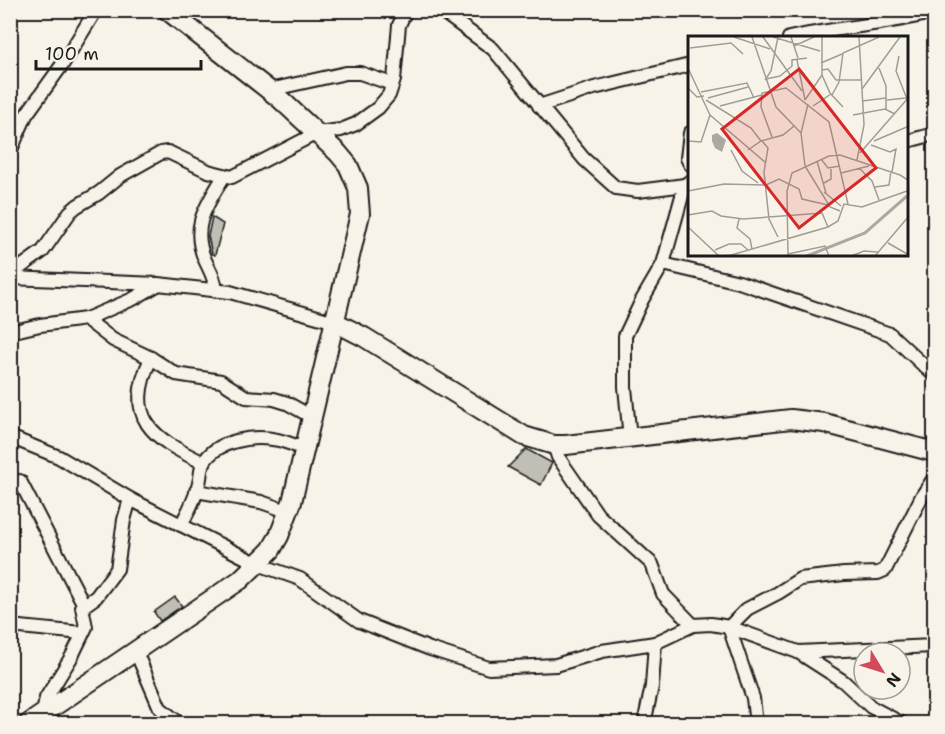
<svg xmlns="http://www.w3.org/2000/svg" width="945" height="734" font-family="'Shantell Sans',sans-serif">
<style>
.building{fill:#c0beb5;stroke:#1c1c1c;stroke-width:1.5}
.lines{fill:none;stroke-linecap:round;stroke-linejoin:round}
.minor-casing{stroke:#1c1c1c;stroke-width:16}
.secondary-casing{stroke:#1c1c1c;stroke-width:22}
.minor{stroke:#f7f3e8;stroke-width:12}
.secondary{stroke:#f7f3e8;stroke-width:18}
.inset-river{fill:none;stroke:#aca9a2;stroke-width:3}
.inset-road{fill:none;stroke:#9f9d96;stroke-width:1.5}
.view{fill:#d62828;fill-opacity:0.15;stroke:#d62828;stroke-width:3}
.inset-edge{fill:none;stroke:#1c1c1c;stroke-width:3}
</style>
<rect width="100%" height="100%" fill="#f7f3e8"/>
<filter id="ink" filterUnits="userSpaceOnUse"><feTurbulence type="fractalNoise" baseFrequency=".0167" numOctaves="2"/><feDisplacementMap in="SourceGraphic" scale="12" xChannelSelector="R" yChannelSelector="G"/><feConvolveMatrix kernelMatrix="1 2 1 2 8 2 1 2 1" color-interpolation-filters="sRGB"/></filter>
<g filter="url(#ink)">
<!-- building -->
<g class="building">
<path d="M 212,217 L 223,224 L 215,255 L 212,254 L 208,236 Z"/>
<path d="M 526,449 L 552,463 L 541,485 L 508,467 Z"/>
<path d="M 175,597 L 182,606 L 160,621 L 154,612 Z"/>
</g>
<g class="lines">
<defs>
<g id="minor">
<path d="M 440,10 L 493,49 L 584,159 L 616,188 L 638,191 L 685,185"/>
<path d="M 789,38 C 837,27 887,25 934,12"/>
<path d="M 269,90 L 346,73 L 360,73 L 392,84"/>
<path d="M 539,106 L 594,88 L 690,65"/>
<path d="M 690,133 L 687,158 L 690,164"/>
<path d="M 908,141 L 934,134"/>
<path d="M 10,152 L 26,115 L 62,65 L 96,10"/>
<path d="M 663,264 L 739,282 L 890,334 L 934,375"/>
<path d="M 10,275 L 43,251 L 70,212 L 77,206 L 99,193 L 120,176 L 161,153 L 168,152 L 208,171 L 232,177 L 317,133 L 341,130 L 356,124 L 378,108 L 389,95 L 394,80 L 399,25 L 406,10"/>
<path d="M 10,278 L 158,284 L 230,292 L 335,322"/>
<path d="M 216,291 C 215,278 210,271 205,260 C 190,226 207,205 224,176"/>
<path d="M 86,319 L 113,340 L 151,358 L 176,374 L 221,381 L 246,397 L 274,399 L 287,403 L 312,417"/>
<path d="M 10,332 L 40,325 L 86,319 L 133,299 L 157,285"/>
<path d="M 151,358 C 123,419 152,438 204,463"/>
<path d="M 10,437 L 59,457 L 130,499 L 258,564 L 300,579 L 359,621 L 430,649 L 489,668 L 556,665 L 602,651 L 655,643 L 693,625 L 711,624 L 729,627 L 798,652 L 843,681 L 871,707 L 903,724"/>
<path d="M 630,439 L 625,387 L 625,336 L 642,300 L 663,264 L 685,185 L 689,182"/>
<path d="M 554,445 L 558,457 L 598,515 L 652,564 L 663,594 L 693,625"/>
<path d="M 20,481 L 84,605"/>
<path d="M 196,491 L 261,502 L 290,512"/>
<path d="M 181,525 C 188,512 196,498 199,483 C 201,477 200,470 203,464 C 215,440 254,435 278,440 C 287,442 296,446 305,449"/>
<path d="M 10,626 L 82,633"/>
<path d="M 729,627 L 747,609 L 778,593 L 800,579 L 844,574 L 878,573 L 885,570 L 922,496 L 934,478"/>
<path d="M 729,627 L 753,698 L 756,724"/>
<path d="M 136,652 L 160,708 L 180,724"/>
<path d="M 798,652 L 934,646"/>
<path d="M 43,714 L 46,698 L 72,656 L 86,627 L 82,607 L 96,597 L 117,569 L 124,520 L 130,499"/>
<path d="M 644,724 L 652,686 L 655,643"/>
</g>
<g id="secondary">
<path d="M 335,322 L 364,337 L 524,436 L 554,445 L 566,445 L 791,419 L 824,423 L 934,452"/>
<path d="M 28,724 L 240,580 L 271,550 L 279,536 L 292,502 L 360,214 L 358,188 L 348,165 L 338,153 L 279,98 L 167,10"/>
</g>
</defs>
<!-- minor casing -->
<use href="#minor" class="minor-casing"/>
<!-- secondary casing -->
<use href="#secondary" class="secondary-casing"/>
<!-- minor -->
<use href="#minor" class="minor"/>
<!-- secondary -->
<use href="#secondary" class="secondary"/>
</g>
</g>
<!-- overview -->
<g transform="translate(688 36)">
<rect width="220" height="220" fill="#f7f3e8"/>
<path d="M 29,97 L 38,104 L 34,116 L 27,112 L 24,105 L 24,99 Z" fill="#aca9a2"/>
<path class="inset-river" d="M 119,220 L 177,197 L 219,160"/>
<path class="inset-road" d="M 46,1 L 82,13M 64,1 L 88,71 L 113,97 L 117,130M 75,1 L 114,55M 85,1 L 132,15M 103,1 L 110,22M 134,1 L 134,39 L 142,57 L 155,71M 106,10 L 126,1M 2,12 L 43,7 L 55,18M 211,20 L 208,35 L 219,63M 109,24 L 117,64M 133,27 L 154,18M 0,32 L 22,79 L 13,106 L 0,105M 191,32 L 198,50 L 198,73M 134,34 L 140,33 L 148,44 L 173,44M 78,43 L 92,40 L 104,30 L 104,24 L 119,22M 77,44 L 83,35 L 90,1M 0,52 L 9,61 L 16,60M 174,53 L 212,1M 13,56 L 59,47 L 66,62M 144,59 L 151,46 L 155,17 L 191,1M 20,62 L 60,51M 18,64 L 63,92 L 73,105M 117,64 L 134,39M 199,64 L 218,62M 174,65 L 198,62M 32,70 L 74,59M 125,70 L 143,58M 22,79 L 78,127M 165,79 L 197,73 L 207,78M 113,97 L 120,68M 84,101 L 73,71 L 74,57 L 98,52 L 141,86 L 160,168M 74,105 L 80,112 L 76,136 L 81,183 L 90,201M 186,105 L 221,90M 183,109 L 202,116 L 208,113 L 204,136M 43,114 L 54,135 L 70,147M 60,114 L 73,105 L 95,99 L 106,90M 172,117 L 221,61M 133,123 L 140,132 L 152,130M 169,124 L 176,89 L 171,1M 129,125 L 138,157M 117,130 L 142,171 L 152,175M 171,132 L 184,145 L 191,164M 153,137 L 181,130M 136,147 L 143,143 L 143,133M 187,151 L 201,149 L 203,135M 0,155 L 36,148 L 78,149 L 91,143 L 111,153 L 114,163 L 140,169M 136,156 L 153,170M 0,179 L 24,175 L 33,180 L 55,183 L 134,177 L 140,191M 51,183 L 49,192 L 62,203 L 64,213M 0,191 L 31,220M 200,207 L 221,219M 27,214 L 41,208 L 53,208 L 60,214M 100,218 L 137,210 L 141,220M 40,220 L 140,191 L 150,185 L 156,168 L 174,171 L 219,155M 100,220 L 99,155 L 104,137 L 141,120 L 152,119 L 212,139 L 220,144 L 221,159M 163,220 L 176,215 L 190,216M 187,220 L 221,180"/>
<path class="view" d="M 111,33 L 188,132 L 111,192 L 34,93 Z"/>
<rect width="220" height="220" class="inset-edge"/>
</g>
<!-- margin -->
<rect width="945" height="734" fill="none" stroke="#f7f3e8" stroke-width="36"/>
<rect x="18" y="18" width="909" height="698" fill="none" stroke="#1c1c1c" stroke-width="2" filter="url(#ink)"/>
<!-- north arrow -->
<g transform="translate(882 671) rotate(128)"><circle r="28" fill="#f7f3e8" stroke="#9f9d96" stroke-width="1.5"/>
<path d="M0-4.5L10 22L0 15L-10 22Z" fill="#d1495b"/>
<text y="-9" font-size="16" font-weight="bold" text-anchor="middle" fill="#1c1c1c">N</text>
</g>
<!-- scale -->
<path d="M36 60v9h165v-9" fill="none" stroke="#1c1c1c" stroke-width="3"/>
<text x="45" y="60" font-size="18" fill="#1c1c1c" stroke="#f7f3e8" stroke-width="4.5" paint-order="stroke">100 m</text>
</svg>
